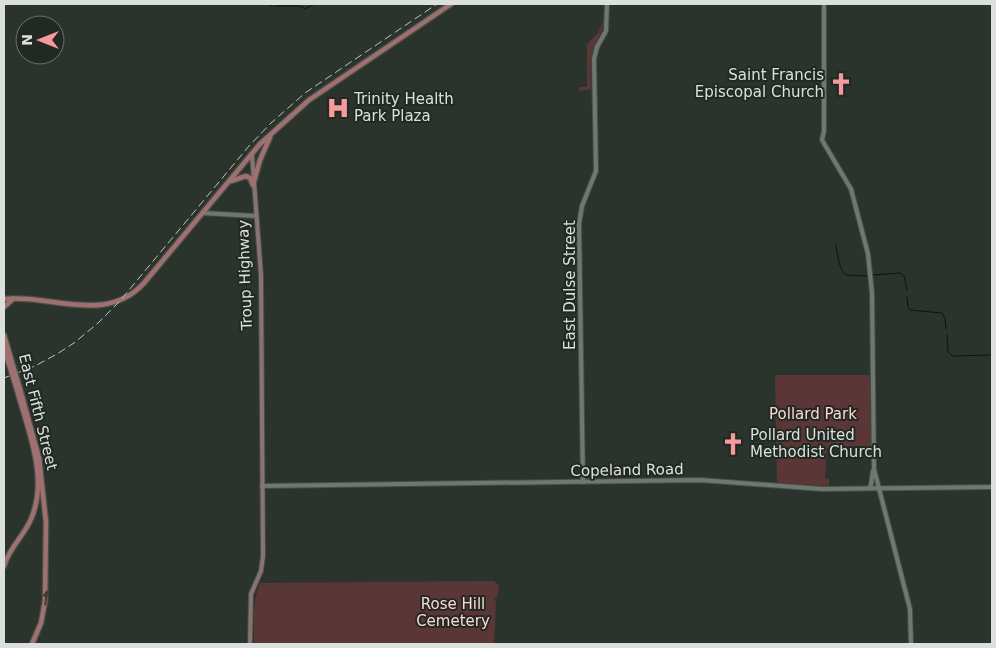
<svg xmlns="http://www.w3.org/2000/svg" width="996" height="648" font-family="'DejaVu Sans',sans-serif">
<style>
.green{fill:#5b3637}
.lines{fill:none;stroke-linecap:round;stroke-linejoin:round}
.stream{stroke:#021b08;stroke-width:1}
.tertiary-casing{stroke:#484e49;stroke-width:6}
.secondary-casing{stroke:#484e49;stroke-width:6}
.primary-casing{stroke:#484e49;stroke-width:7}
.tertiary{stroke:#6f7870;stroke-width:4}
.secondary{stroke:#867470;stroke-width:4}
.primary{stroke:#9e706f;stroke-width:4.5}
.rail{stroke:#bcc2be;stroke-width:1;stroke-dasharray:8 4;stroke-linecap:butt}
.primary-bridge-casing{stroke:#484e49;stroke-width:7;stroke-linecap:butt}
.primary-bridge{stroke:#9e706f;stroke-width:4.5}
.oneway{fill:#413b36}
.labels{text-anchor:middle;stroke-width:4;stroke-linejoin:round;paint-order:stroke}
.poi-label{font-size:15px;fill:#dbe0dc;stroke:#222923;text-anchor:start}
.street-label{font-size:15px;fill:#dbe0dc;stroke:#222923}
.park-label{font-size:15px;fill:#fed6d6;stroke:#222923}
</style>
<rect width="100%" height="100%" fill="#2b332d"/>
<!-- green -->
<g class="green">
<path d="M 603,21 C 604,34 594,41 592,54 C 589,65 591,78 591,89 L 579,91 L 579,87 L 587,87 L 587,44 L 598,33 Z"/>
<path d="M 775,375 L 870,375 L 871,448 L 827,448 L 825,478 L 829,479 L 829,486 L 779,483 L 777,481 Z"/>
<path d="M 494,581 L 499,586 L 497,598 L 495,598 L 494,600 L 496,601 L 494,644 L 254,644 C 254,624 252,602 260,583 Z"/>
</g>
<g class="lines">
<!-- stream -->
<g class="stream">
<path d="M 268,4 L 272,6"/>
<path d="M 275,6 L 300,6 L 305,9 L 315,4"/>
<path d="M 836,245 C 838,256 838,267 846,275 L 867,276"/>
<path d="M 873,275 L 900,273 L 904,276 L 907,290"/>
<path d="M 907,297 L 908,307 L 910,310 L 942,313 L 945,319 L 946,329"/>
<path d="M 947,335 L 948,352 L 953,356 L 992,355"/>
</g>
<defs>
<g id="tertiary">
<path d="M 824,4 L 824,131 L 822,140 L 851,189 L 868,254 L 872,293 L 874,469 L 910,609 L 911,644"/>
<path d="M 203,213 L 256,216"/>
<path d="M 583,482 L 579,224 L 582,206 L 596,171 L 594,59 L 597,47 L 606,31 L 607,4"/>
<path d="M 262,486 L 700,480 L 822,489 L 992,487"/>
<path d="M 869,488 L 871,485 L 873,471"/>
</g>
<path id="secondary" d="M 250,644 L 251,594 L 261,571 L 263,556 L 261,275 L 252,155"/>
<g id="primary">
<path d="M 231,181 L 246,176 L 250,178 L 253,185"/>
<path d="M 253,185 L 260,160 L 270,137"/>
<path d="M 4,299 C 52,294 106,325 144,283 L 260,144 L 309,100 L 451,4"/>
<path d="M 4,307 L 13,299"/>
<path d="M 4,335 L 13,366"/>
<path d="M 4,349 L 10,367"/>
<path d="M 20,389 L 39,458 L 46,522 L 45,601 L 41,623 L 32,644"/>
<path d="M 4,566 C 9,548 24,536 31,519 C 49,478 28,430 17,390"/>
</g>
</defs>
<!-- tertiary casing -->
<use href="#tertiary" class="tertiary-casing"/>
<!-- secondary casing -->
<use href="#secondary" class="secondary-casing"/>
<!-- primary casing -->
<use href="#primary" class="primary-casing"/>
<!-- tertiary -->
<use href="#tertiary" class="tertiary"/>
<!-- secondary -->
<use href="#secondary" class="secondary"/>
<!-- primary -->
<use href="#primary" class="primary"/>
<!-- rail -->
<path class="rail" d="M 4,378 L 35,366 L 57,354 L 74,343 L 98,323 L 119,302 L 249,146 L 271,123 L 305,93 L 437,4"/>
<defs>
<g id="primary-bridge">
<path d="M 13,366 L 20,389"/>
<path d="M 10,367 L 17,390"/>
</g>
</defs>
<!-- primary-bridge casing -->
<use href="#primary-bridge" class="primary-bridge-casing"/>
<!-- primary-bridge -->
<use href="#primary-bridge" class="primary-bridge"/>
</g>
<!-- one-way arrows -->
<defs><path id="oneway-solid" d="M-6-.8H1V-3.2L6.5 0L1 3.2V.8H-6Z" transform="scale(1.25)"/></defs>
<use class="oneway" href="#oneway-solid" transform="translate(46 598) rotate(-84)"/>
<!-- icons -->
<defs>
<symbol id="church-bare" viewBox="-9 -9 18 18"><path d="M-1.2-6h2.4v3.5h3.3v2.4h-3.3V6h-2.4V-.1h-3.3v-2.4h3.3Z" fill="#f59b9d" stroke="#222923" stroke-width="2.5" paint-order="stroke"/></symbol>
<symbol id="hospital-bare" viewBox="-9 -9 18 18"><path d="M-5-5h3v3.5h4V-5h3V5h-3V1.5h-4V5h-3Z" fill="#f59b9d" stroke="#222923" stroke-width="2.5" paint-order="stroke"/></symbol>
</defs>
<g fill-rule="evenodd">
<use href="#church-bare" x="825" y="68" width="32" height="32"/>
<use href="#hospital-bare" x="322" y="92" width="32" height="32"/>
<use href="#church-bare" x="717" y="428" width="32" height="32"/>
</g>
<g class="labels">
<!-- poi labels -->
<g class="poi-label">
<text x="824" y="80" text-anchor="end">Saint Francis<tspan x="824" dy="17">Episcopal Church</tspan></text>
<text x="354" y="104">Trinity Health<tspan x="354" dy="17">Park Plaza</tspan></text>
<text x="750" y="440">Pollard United<tspan x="750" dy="17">Methodist Church</tspan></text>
</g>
<!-- street labels -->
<g class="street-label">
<text transform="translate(245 275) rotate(-92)" y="5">Troup Highway</text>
<text transform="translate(570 285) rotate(-90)" y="5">East Dulse Street</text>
<text transform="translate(38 412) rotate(76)" y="5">East Fifth Street</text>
<text transform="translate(627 470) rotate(-1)" y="5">Copeland Road</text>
</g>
<!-- park labels -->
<g class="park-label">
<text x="813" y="419">Pollard Park</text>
<text x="453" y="609">Rose Hill<tspan x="453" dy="17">Cemetery</tspan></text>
</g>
</g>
<!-- border -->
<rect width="996" height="648" fill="none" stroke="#dbe0dc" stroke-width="10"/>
<!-- north arrow -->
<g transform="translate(40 40) rotate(270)"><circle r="24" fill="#222923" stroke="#6c726d"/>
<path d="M0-4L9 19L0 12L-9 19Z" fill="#f59b9d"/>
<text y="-8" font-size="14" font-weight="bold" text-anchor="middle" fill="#dbe0dc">N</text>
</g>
</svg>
